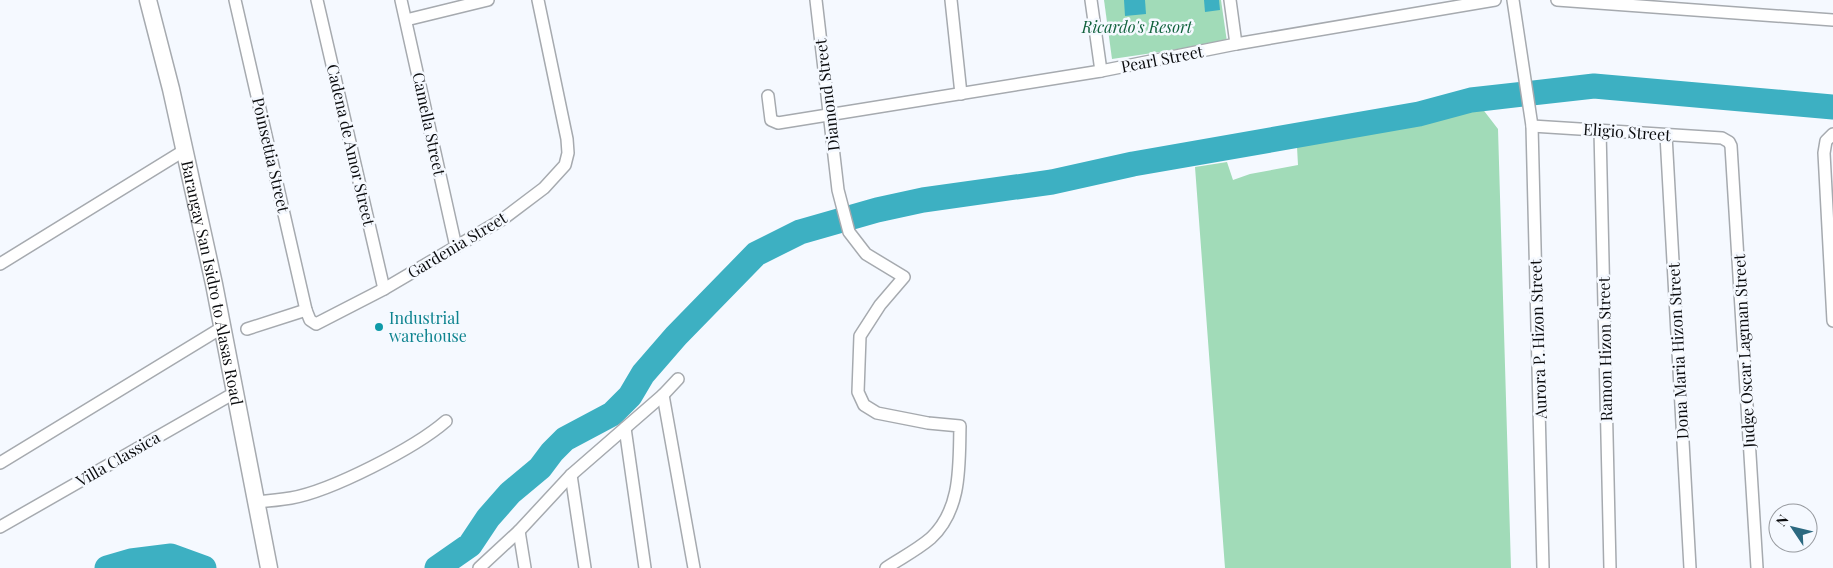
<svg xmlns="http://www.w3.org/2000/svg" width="1833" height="568" font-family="'Playfair Display',serif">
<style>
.green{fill:#a1dbb8}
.water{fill:#3db0c2}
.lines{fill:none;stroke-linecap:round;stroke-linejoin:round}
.river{stroke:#3db0c2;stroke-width:25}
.street-casing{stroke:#a6aaaf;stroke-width:14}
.secondary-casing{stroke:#a6aaaf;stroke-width:19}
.street{stroke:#fff;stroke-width:11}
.secondary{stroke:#fff;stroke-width:16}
.culture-dot{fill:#0f9aa8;stroke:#f5f9ff;stroke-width:2}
.labels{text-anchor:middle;stroke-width:5;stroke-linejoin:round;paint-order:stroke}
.park-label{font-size:16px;font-style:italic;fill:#12623d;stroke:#f5f9ff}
.street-label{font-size:16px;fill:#0b0c0e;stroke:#f5f9ff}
.culture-label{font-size:16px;fill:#0d838f;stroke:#f5f9ff;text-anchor:start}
</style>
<rect width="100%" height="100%" fill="#f5f9ff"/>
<!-- green -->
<g class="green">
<path d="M 1104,0 L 1221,0 L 1227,42 L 1112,59 Z"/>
<path d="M 1478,103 L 1498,129 L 1511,568 L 1225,568 L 1195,167 L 1227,162 L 1233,180 L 1250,174 L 1298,165 L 1297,147 Z"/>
</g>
<!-- water -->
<g class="water">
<path d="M 1124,0 L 1145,0 L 1146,14 L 1125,16 Z"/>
<path d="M 1204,0 L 1219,0 L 1220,10 L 1205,12 Z"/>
</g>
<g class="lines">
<!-- river -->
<g class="river">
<path d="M 107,568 L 131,561 L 171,556 L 204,568"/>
<path d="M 437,568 L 470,545 L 488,518 L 510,493 L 540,468 L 552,452 L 565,439 L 612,414 L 630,396 L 643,374 L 676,336 L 756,254 L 800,232 L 877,210 L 923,200 L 1052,182 L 1133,164 L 1419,114 L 1471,100 L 1594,86 L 1833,107"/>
</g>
<defs>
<g id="street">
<path d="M 235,0 L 306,310 L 310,320 L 316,324 L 384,289 L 503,219 L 544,188 L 565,165 L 568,153 L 567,139 L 538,0"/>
<path d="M 317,0 L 384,289"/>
<path d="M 401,0 L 456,247"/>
<path d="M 816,0 L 838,190 L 849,232 L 866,254 L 904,277 L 880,305 L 860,336 L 858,392 L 864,405 L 877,413 L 928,423 L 960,426 C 959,465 962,509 931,538 C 917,550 901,558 886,568"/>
<path d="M 951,0 L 961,94"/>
<path d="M 1091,0 L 1101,71"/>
<path d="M 1230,0 L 1236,44"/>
<path d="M 1513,0 L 1532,126 L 1543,568"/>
<path d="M 1557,0 L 1833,20"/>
<path d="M 406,20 L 488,0"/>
<path d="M 768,96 L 771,120 L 778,123 L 1101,71 L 1236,44 L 1495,0"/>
<path d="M 1532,126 L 1722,138 L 1729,142 L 1731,146 L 1757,568"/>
<path d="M 1600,130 L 1610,568"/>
<path d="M 1833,134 L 1826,141 L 1824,153 L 1833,321"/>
<path d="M 1666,135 L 1690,568"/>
<path d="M 0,264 L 185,150"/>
<path d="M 247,329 L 306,310"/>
<path d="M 663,395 L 694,568"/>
<path d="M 625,428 L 645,568"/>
<path d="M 0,463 L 223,327"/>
<path d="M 571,475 L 585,568"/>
<path d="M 256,502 C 268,501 279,500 291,498 C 331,491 415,448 446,421"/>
<path d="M 0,527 L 236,392"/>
<path d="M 519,531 L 525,568"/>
<path d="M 479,568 L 519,531 L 571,475 L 663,395 L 678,379"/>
</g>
<g id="secondary">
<path id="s1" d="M 148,0 L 171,89 L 214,284 L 269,568"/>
</g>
</defs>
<!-- street casing -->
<use href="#street" class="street-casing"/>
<!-- secondary casing -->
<use href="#secondary" class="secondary-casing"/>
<!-- street -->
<use href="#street" class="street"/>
<!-- secondary -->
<use href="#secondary" class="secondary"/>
</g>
<!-- markers -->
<circle class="culture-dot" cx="379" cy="327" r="5"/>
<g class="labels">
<!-- park labels -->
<g class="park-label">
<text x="1137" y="33">Ricardo's Resort</text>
</g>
<!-- street labels -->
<g class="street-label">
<text transform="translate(1162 59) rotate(-11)" y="6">Pearl Street</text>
<text transform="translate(827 95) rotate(-97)" y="6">Diamond Street</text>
<text transform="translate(429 124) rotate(78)" y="6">Camella Street</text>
<text transform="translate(1627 132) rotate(4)" y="6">Eligio Street</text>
<text transform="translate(351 145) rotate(77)" y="6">Cadena de Amor Street</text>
<text transform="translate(271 155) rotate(77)" y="6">Poinsettia Street</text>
<text transform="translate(457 245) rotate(-31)" y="6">Gardenia Street</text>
<text dy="6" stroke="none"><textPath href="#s1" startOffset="290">Barangay San Isidro to Alasas Road</textPath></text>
<text transform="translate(1538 339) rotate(-92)" y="6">Aurora P. Hizon Street</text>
<text transform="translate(1605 349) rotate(-91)" y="6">Ramon Hizon Street</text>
<text transform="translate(1678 351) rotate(-93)" y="6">Dona Maria Hizon Street</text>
<text transform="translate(1744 351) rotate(-93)" y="6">Judge Oscar Lagman Street</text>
<text transform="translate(118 459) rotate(-30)" y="6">Villa Classica</text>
</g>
<!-- culture labels -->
<g class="culture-label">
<text x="389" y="324">Industrial<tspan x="389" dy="18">warehouse</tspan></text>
</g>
</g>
<!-- north arrow -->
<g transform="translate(1793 528) rotate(305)"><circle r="24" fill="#f5f9ff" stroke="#979a9f"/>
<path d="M0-4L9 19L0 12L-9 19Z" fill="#2c6980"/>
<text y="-8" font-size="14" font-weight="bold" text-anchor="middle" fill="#0b0c0e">N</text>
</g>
</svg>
